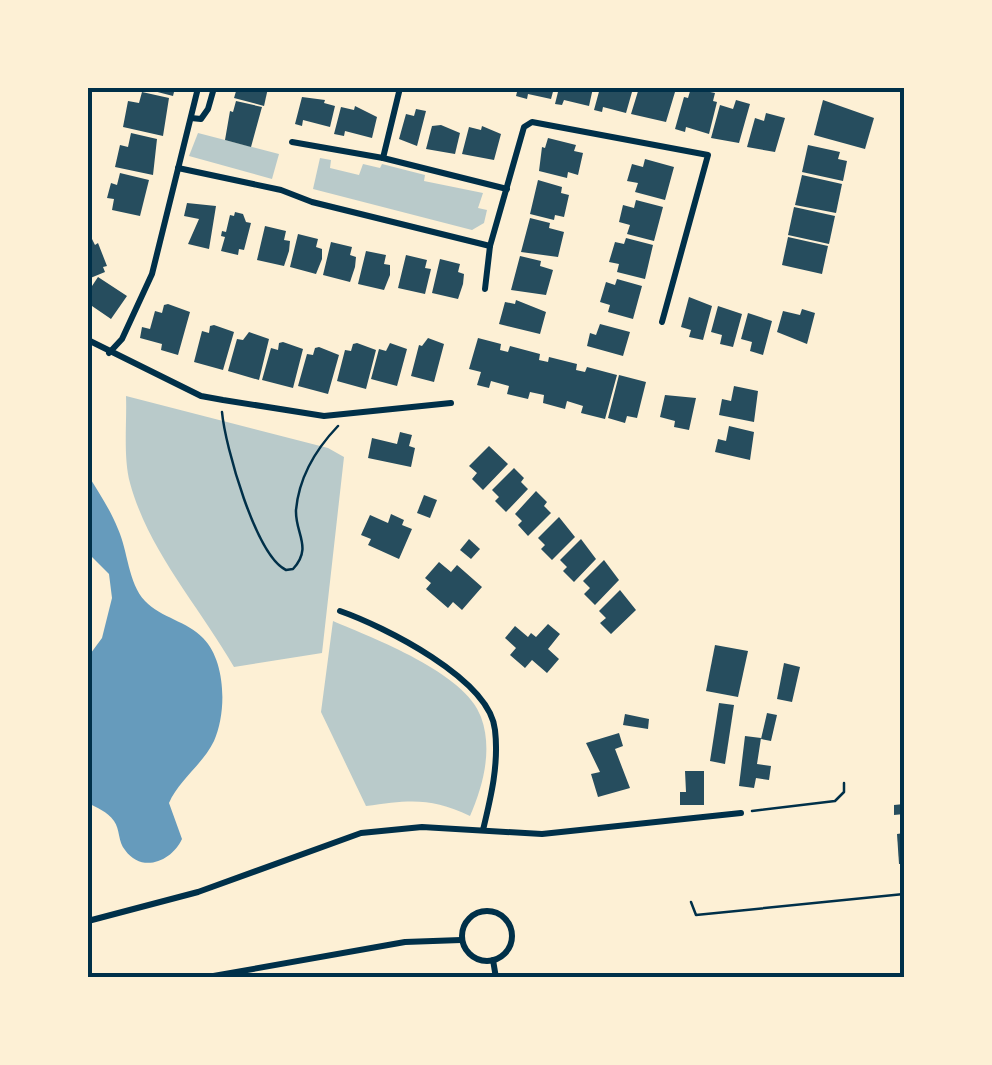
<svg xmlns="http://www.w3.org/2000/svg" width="992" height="1065" font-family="Raleway,sans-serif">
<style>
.green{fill:#b9caca}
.water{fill:#669bbc}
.building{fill:#264d5e}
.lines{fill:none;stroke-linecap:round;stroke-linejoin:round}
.path{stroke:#003049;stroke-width:2.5}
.minor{stroke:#003049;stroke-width:6}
.neatline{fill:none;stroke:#003049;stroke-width:4}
</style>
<rect width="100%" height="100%" fill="#fdf0d5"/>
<!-- green -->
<g class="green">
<path d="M 198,133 L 279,154 L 272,179 L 189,156 Z"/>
<path d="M 320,158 L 331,160 L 330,168 L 359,175 L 363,164 L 380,168 L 382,164 L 425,175 L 424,181 L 483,193 L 478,208 L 487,210 L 484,223 L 472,230 L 313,189 Z"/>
<path d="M 126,396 L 328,448 L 344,457 L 322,653 L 234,667 C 199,606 149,552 130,483 C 123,457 127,423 126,396 Z"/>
<path d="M 333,621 C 373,638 466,673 481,717 C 493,750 483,786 470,816 C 431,797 409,800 366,806 L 321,712 Z"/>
</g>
<!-- water -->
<path class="water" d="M 88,475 C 99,493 110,509 118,529 C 128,551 128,583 145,601 C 161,618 187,621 203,638 C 226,661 227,712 214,741 C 203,764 179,780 169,803 L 182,839 C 172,861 142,874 125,850 C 118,842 120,829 114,821 C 107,811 97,808 88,803 L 88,657 L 102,638 L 112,598 L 109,574 L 88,553 Z"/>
<!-- building -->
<g class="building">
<path d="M 142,88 L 175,88 L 173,96 Z"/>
<path d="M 237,88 L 268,88 L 264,106 L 234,98 Z"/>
<path d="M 518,88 L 554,88 L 551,99 L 528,94 L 527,99 L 516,96 Z"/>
<path d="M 559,88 L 593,88 L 589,106 L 564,100 L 562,105 L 555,104 Z"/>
<path d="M 600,88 L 627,88 L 626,90 L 632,92 L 626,113 L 603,107 L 602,112 L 594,110 Z"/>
<path d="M 639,88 L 670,88 L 669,90 L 675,92 L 666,122 L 631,114 Z"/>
<path d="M 691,88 L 715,93 L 713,101 L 717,102 L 709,134 L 686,127 L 685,132 L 675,129 L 684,97 L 688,98 Z"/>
<path d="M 142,92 L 169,98 L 163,136 L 123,127 L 128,101 L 139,103 Z"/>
<path d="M 302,97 L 325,100 L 324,103 L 335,106 L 330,127 L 303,120 L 302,126 L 295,124 Z"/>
<path d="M 736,100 L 750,104 L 739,143 L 711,138 L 720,105 L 733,109 Z"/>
<path d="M 823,100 L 874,118 L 865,149 L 814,135 Z"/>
<path d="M 236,101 L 262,107 L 251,147 L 225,140 L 230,111 L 233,112 Z"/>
<path d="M 355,106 L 377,117 L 372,138 L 345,131 L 344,136 L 334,134 L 341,107 L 354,110 Z"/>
<path d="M 416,109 L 426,111 L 417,146 L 399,139 L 406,114 L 414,116 Z"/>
<path d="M 766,113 L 785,118 L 775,152 L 747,147 L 755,118 L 764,121 Z"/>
<path d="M 441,125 L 460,133 L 455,154 L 426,149 L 432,126 Z"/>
<path d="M 482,126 L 501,134 L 494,160 L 462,154 L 469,127 L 481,130 Z"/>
<path d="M 131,133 L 157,139 L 153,175 L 115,167 L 120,145 L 128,147 Z"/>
<path d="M 548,138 L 576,145 L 574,151 L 583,153 L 578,175 L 568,172 L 567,178 L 539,171 L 542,147 L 545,148 Z"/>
<path d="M 808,145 L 840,152 L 838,159 L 847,161 L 843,181 L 802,172 Z"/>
<path d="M 645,159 L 674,167 L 665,200 L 635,192 L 638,183 L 627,181 L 632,164 L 643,167 Z"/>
<path d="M 120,173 L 149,180 L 140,216 L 112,210 L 114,199 L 107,198 L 111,183 L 117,185 Z"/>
<path d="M 802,175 L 842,184 L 836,213 L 795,205 Z"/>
<path d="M 538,180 L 562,187 L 561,193 L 569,195 L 564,217 L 555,215 L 554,220 L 530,214 Z"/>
<path d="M 636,200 L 663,207 L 654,241 L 627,234 L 630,225 L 619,222 L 623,205 L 634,208 Z"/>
<path d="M 187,203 L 216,206 L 209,249 L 188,244 L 199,219 L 184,216 Z"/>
<path d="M 794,207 L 835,216 L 829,244 L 788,235 Z"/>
<path d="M 235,212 L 243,214 L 246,222 L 251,223 L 244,250 L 239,249 L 238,255 L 221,251 L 225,237 L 221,236 L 222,231 L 226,232 L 230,215 L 234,216 Z"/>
<path d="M 530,218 L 550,223 L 549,228 L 564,232 L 558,257 L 521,252 Z"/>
<path d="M 265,226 L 286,231 L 284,240 L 290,241 L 289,251 L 284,266 L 257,260 Z"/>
<path d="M 298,234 L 318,239 L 316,247 L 322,249 L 322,259 L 316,274 L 290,267 Z"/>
<path d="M 788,237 L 828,246 L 822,274 L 782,265 Z"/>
<path d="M 626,238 L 653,245 L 645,279 L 617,272 L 619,264 L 609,262 L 615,242 L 624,244 Z"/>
<path d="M 92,239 L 95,245 L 98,243 L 107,266 L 103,267 L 105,272 L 88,279 L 88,241 Z"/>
<path d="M 331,242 L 352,247 L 350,255 L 356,257 L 355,267 L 350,282 L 323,275 Z"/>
<path d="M 366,251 L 386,255 L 384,264 L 390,265 L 390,275 L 384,290 L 358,284 Z"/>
<path d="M 406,255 L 427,260 L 425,268 L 431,269 L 425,294 L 398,288 Z"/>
<path d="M 520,256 L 541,261 L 540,266 L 553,270 L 546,295 L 511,290 Z"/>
<path d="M 440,259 L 460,264 L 458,272 L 464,274 L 463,284 L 458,299 L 432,293 Z"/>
<path d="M 98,277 L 127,296 L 111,319 L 92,306 L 88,309 L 88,292 Z"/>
<path d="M 617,279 L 642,286 L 633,319 L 608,312 L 610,305 L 600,302 L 606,282 L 615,285 Z"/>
<path d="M 689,297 L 712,306 L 703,340 L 689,337 L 691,330 L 681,327 Z"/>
<path d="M 516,300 L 546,312 L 540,334 L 499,324 L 505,302 L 515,304 Z"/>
<path d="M 168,304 L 190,312 L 178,355 L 161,350 L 162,344 L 140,338 L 142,327 L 150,329 L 155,311 L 162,313 L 164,305 Z"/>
<path d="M 718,306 L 742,314 L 733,347 L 720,344 L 722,335 L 711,332 Z"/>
<path d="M 802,309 L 815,313 L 807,344 L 777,332 L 783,311 L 800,315 Z"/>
<path d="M 748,313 L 772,321 L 763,355 L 750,351 L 752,342 L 741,339 Z"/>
<path d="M 600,324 L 630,332 L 623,356 L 587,346 L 590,333 L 596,335 Z"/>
<path d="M 214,325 L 234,332 L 223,370 L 194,362 L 202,331 L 209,333 L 210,326 Z"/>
<path d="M 249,332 L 269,339 L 259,380 L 228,371 L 237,339 L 243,340 Z"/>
<path d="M 428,338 L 444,344 L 434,382 L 411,376 L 419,345 L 422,346 Z"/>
<path d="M 478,338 L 501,344 L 500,350 L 508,352 L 510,346 L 540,354 L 539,360 L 548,362 L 549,357 L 577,364 L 576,370 L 585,372 L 587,367 L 617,375 L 605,419 L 581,413 L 583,406 L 567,401 L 565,409 L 543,403 L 544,395 L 530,392 L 528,399 L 507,394 L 509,386 L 491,381 L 489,388 L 477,385 L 481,372 L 469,369 Z"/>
<path d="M 283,342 L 303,349 L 293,388 L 262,380 L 271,348 L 278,350 L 279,343 Z"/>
<path d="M 357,343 L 376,350 L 366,389 L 337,381 L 345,350 L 351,351 L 353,344 Z"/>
<path d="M 390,343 L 407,349 L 397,386 L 371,379 L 379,349 L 386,351 Z"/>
<path d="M 319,347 L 339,355 L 328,394 L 298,386 L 307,354 L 313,355 L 315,348 Z"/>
<path d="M 619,375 L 646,382 L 637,418 L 627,416 L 625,423 L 608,418 Z"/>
<path d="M 734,386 L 758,391 L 754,422 L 719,415 L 722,399 L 731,401 Z"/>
<path d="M 665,395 L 696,398 L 689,430 L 674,427 L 675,421 L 660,417 Z"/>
<path d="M 729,426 L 754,432 L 750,460 L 715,452 L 718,439 L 726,441 Z"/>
<path d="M 400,432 L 412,435 L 409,446 L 415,448 L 411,467 L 368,458 L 372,438 L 397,444 Z"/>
<path d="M 489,446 L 508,464 L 483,490 L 472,479 L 477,473 L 469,466 Z"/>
<path d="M 514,468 L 524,478 L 521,482 L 528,489 L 506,512 L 495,501 L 499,497 L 492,490 Z"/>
<path d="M 536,491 L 547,502 L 544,506 L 551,513 L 528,536 L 518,525 L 522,521 L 515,514 Z"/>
<path d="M 424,495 L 437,500 L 430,518 L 417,513 Z"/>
<path d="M 391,514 L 404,520 L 402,525 L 412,529 L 399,559 L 368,545 L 371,539 L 361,535 L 370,515 L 388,523 Z"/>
<path d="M 559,517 L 575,537 L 552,560 L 541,549 L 545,545 L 538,538 Z"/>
<path d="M 469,539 L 480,549 L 471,559 L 460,550 Z"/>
<path d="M 581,539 L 596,559 L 574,582 L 563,571 L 567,567 L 560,560 Z"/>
<path d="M 604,560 L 619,580 L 595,605 L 584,594 L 590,588 L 583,581 Z"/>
<path d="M 439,562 L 451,572 L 457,565 L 482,587 L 462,610 L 453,602 L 448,608 L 426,589 L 431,583 L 425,578 Z"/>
<path d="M 620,590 L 636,610 L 611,634 L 600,623 L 606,618 L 599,611 Z"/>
<path d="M 548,624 L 560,634 L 548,649 L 559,659 L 547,673 L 532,660 L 525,668 L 510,655 L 516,648 L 505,638 L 515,626 L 528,637 L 531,633 L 536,637 Z"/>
<path d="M 715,645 L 748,651 L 738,697 L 706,691 Z"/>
<path d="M 784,663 L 800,667 L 792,702 L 777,699 Z"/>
<path d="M 719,703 L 734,705 L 725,764 L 710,761 Z"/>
<path d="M 767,713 L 777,715 L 771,741 L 761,739 Z"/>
<path d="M 625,714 L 649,719 L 648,729 L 623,725 Z"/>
<path d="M 619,733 L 623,746 L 615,749 L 630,788 L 598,797 L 591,774 L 600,772 L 586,743 Z"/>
<path d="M 745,736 L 761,738 L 757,764 L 771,766 L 769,780 L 756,778 L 754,788 L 739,786 Z"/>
<path d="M 685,771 L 704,771 L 704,805 L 680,805 L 680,792 L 686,792 Z"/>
<path d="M 904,804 L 904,814 L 894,815 L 894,805 Z"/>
<path d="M 904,833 L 904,864 L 899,864 L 897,834 Z"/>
</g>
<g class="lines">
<!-- path -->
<g class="path">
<path d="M 222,412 C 225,446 256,556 286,570 L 293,569 C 313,547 295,534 296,510 C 299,477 316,449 338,426"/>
<path d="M 752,811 L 835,801 L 844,792 L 844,783"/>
<path d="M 691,902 L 696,915 L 904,894"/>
</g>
<!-- minor -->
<g class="minor">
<path d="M 191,118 L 201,119 L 208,109 L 214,88"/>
<path d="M 292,142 L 383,158 L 507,189"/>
<path d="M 383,158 L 400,88"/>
<path d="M 178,168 L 281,190 L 312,202 L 490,246"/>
<path d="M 485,289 L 490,246 L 524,127 L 532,122 L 708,155 L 662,322"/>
<path d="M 88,340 L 201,396 L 223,400 L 324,416 L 451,403"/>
<path d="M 109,353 L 122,339 L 152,274 L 198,88"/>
<path d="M 340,611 C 383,626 490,679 495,730 C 499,764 491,797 483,830"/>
<circle cx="487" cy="936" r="25"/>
<path d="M 88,921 L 198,892 L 361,833 L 422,827 L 542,834 L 741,813"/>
<path d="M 493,960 L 496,978"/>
<path d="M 202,978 L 405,942 L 461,940"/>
</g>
</g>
<!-- border -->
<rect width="992" height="1065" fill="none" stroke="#fdf0d5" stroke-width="180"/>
<rect x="90" y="90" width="812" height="885" class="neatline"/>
</svg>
